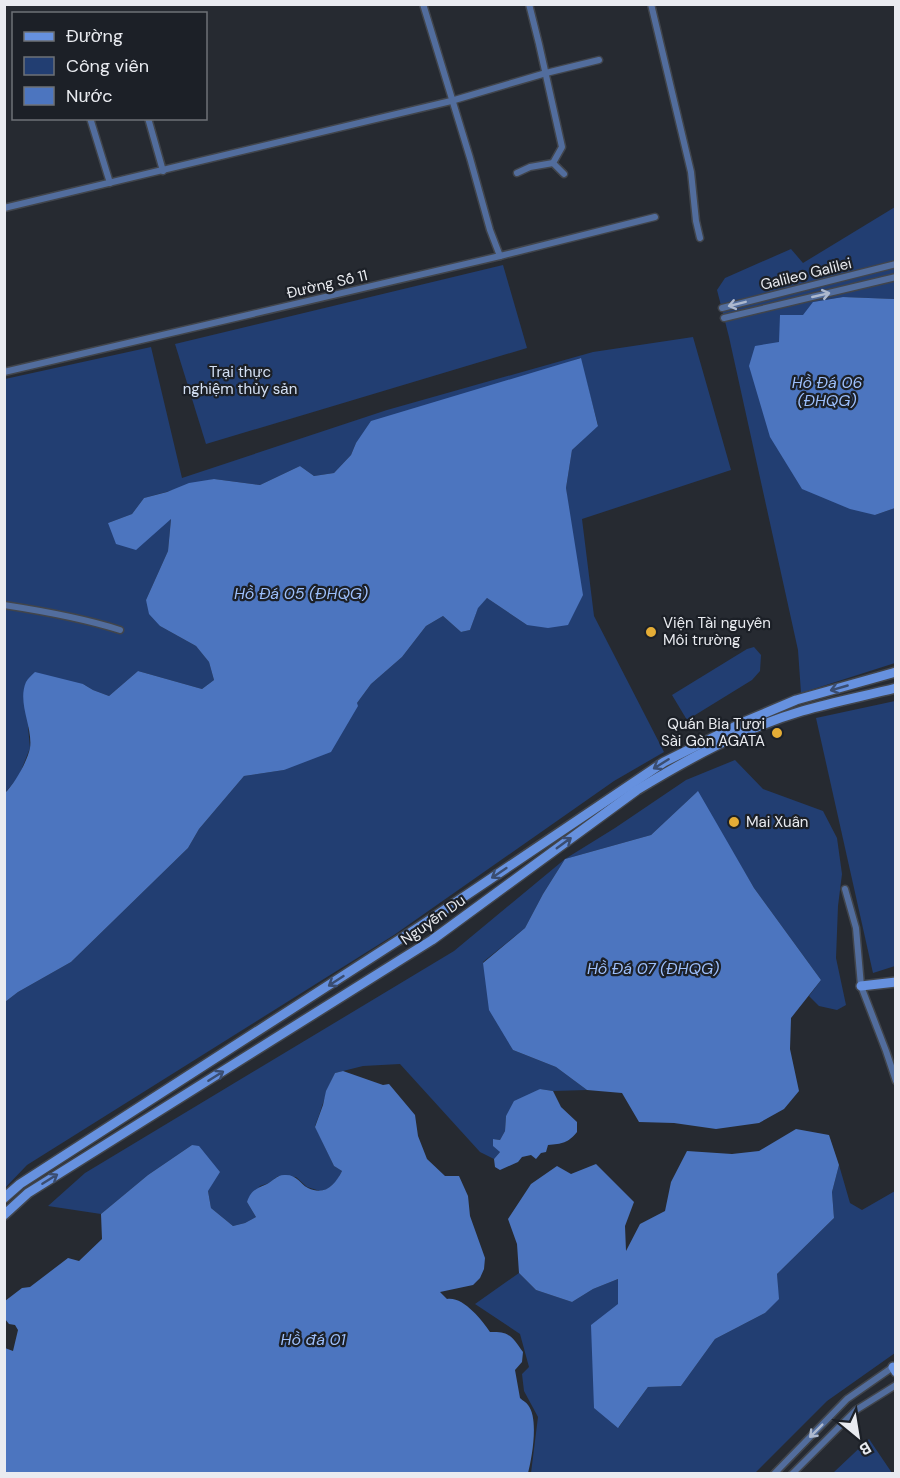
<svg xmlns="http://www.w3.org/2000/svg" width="900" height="1478" font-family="'DM Sans',sans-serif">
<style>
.green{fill:#223e72}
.water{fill:#4c75bf}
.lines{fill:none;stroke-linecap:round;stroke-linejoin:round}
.street-casing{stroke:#41454c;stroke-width:9}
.secondary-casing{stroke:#41454c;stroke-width:12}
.street{stroke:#526d9d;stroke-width:6}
.secondary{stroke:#6691df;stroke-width:9}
.oneway{stroke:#adb9cf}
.oneway2{stroke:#3a4d71}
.poi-dot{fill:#e5ad36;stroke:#1c2027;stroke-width:2}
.labels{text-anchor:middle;stroke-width:4.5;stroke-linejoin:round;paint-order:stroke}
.street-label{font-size:15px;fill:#e9ebf0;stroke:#1c2027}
.park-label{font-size:15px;fill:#d4e0f4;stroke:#1c2027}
.poi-label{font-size:15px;fill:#e9ebf0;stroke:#1c2027;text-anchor:start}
.water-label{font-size:16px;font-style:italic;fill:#9dbffb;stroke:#1c2027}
</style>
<rect width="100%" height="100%" fill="#262a31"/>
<!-- green -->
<g class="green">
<path d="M 895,207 L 895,298 L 894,299 L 843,297 L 813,302 L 875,515 L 895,508 L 895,663 L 801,693 L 798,650 L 729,337 L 717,290 L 725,278 L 791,249 L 803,263 Z"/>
<path d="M 503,265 L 527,348 L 206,444 L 175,344 Z"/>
<path d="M 693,337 L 731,470 L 582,519 L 594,616 L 664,752 L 614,781 L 394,935 L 27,1165 L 5,1188 L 5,1002 L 18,992 L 71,962 L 188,848 L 199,829 L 244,776 L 284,770 L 357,703 L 371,684 L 402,657 L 426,626 L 443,616 L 461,632 L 470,630 L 478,607 L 487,598 L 527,625 L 568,508 L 566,488 L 572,450 L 598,425 L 580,358 L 356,443 L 351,455 L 334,473 L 314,476 L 300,466 L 260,485 L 214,479 L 144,498 L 132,514 L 108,523 L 171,518 L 168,551 L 146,600 L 160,626 L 196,646 L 209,662 L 214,680 L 202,689 L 138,671 L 109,696 L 93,690 L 83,684 L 28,727 L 30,748 L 19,776 L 5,793 L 5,379 L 151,347 L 182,478 L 387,410 L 593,352 Z"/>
<path d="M 754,647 L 761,655 L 760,671 L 752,680 L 687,720 L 672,695 L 747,649 Z"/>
<path d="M 895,701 L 895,966 L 873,973 L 816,718 Z"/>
<path d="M 735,760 L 763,789 L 823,811 L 837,838 L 842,874 L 838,906 L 836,958 L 846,1005 L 837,1010 L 819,1006 L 809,996 L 821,980 L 754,888 L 697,792 L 651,835 L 565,859 L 543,894 L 525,928 L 483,962 L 513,1050 L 556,1067 L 587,1090 L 553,1091 L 540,1089 L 506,1116 L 505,1131 L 500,1140 L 493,1139 L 500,1152 L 494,1159 L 480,1152 L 400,1064 L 363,1066 L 335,1073 C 326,1091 322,1108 315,1126 L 334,1166 L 342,1171 L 336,1182 L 327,1189 L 320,1191 L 307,1187 L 296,1177 L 278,1176 L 269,1183 L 260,1186 L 247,1202 L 256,1217 L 245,1223 L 233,1226 L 211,1208 L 208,1191 L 192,1145 L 148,1175 L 101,1214 L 48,1206 L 85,1173 L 454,951 L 565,859 L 615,828 L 686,780 Z"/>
<path d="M 839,1165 L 850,1203 L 862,1210 L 895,1191 L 895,1353 L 827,1401 L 755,1473 L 531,1473 L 538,1417 L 524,1391 L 522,1374 L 529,1367 L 520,1334 L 475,1304 L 519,1273 L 536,1290 L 572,1302 L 593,1289 L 618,1279 L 619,1427 L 648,1387 L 681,1386 L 715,1339 L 765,1313 L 778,1299 L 777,1274 L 834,1218 L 832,1192 Z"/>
<path d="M 869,1439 L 892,1473 L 833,1473 Z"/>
</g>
<!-- water -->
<g class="water">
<path d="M 843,297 L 894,299 L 895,298 L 896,483 L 894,486 L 895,508 L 875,515 L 850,509 L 802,489 L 770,437 L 749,366 L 755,346 L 779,342 L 780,315 L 803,315 L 813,302 Z"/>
<path d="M 581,358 L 598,426 L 572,450 L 566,488 L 583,595 L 568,625 L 548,628 L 527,625 L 487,598 L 478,608 L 470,630 L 461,632 L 443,616 L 426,626 L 402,657 L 371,684 L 357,703 L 358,706 L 331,752 L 284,770 L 244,776 L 199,829 L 188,848 L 71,962 L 18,992 L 5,1002 L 5,793 C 15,783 27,762 30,748 C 33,727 17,703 26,682 C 28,678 32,675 35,672 L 83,684 L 93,690 L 109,696 L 138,671 L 202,689 L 214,680 L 209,662 L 196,646 L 160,626 L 149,614 L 146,600 L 168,551 L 171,519 L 136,550 L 116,544 L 108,523 L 132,514 L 144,498 L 167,492 L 189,483 L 214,479 L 260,485 L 300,466 L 314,476 L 334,473 L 351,455 L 356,443 L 371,421 Z"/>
<path d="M 698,791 L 754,888 L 821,980 L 791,1018 L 790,1049 L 799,1091 L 784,1109 L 759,1123 L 716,1129 L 674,1123 L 639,1122 L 622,1093 L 587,1090 L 556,1067 L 513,1050 L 489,1010 L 483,963 L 525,928 L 543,894 L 565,859 L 651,835 Z"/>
<path d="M 343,1071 L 383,1085 L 389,1084 L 415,1115 L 418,1136 L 427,1159 L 445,1176 L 459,1176 L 468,1196 L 470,1216 L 485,1258 L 484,1269 L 480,1278 L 473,1285 L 440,1292 L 447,1299 C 463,1296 482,1320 490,1332 C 510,1331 512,1337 523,1352 L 522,1362 L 515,1370 L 520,1398 C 523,1401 526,1402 528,1405 C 539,1418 532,1458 528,1473 L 5,1473 L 5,1348 L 13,1351 L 18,1330 L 15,1325 L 9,1324 L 5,1319 L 5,1301 L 22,1288 L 30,1287 L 68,1258 L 79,1261 L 102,1239 L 101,1214 L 148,1175 L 192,1145 L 199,1146 L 220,1172 L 208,1191 L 211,1208 L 233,1226 L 245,1223 L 256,1217 L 247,1202 C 251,1190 256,1189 267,1184 C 273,1181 277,1175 284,1175 C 297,1174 299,1183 308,1188 C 325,1196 335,1185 342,1171 L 334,1166 L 315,1127 L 323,1105 L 326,1091 L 335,1073 Z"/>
<path d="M 540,1089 L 553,1091 L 561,1107 L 577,1122 L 577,1132 C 568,1143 562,1144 548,1145 L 546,1152 L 541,1153 L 536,1159 L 531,1155 L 522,1157 L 518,1162 L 500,1170 L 495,1167 L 494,1159 L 500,1152 L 493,1146 L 493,1139 L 500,1140 L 505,1131 L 506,1116 L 514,1101 Z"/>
<path d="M 796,1129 L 829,1135 L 839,1165 L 832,1192 L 834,1218 L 777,1274 L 779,1299 L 765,1313 L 715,1339 L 681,1386 L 648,1387 L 618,1428 L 594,1408 L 591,1325 L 618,1304 L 618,1279 L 593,1289 L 572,1302 L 536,1290 L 519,1273 L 517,1244 L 508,1219 L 531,1184 L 557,1166 L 571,1174 L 596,1164 L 634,1202 L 625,1226 L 626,1251 L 640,1224 L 665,1211 L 671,1182 L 687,1151 L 732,1154 L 759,1151 Z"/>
</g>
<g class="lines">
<defs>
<g id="street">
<path d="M 423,4 L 470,158 L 490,230 L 500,256"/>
<path d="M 529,4 L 539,44 L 562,147 L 553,163 L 564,174"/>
<path d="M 651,4 L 691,172 L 696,221 L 700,238"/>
<path d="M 90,118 L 110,183"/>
<path d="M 148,118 L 163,171"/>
<path d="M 517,173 L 530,167 L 553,163"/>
<path d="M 4,208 L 451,101 L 546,73 L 599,60"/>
<path d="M 722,308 L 896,264"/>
<path d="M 724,318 L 896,277"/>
<path d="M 4,372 L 500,256 L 655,217"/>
<path d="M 4,605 C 43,611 83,618 120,630"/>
<path d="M 845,889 L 856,928 L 861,986 L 886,1051 L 896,1081"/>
<path d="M 774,1474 L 847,1399 L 893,1367"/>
<path d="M 792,1474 L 856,1410 L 896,1385"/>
</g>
<g id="secondary">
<path d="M 861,986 L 896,982"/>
<path d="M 4,1198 L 20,1184 L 422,925 L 664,762 L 744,722 L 796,700 L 896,672"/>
<path d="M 4,1215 L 28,1193 L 432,940 L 637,790 C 688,759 744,728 802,711 C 833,702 864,696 896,688"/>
<path d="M 893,1367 L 896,1372"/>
</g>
</defs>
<!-- street casing -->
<use href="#street" class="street-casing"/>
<!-- secondary casing -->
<use href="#secondary" class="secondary-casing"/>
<!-- street -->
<use href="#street" class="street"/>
<!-- secondary -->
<use href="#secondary" class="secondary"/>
</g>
<!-- one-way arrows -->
<defs><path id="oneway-shaft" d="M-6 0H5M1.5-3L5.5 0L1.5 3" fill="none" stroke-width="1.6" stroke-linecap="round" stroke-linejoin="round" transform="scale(1.5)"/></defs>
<g class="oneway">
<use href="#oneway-shaft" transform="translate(821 295) rotate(-13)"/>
<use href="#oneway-shaft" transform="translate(737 304) rotate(166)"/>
<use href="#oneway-shaft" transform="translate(816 1431) rotate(135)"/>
</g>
<g class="oneway2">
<use href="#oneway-shaft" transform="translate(839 688) rotate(164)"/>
<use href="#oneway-shaft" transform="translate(661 764) rotate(148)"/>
<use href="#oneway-shaft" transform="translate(564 843) rotate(-36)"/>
<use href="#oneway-shaft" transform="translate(499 873) rotate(146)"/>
<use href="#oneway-shaft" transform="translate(336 981) rotate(147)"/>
<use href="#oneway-shaft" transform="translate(216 1076) rotate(-32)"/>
<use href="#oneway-shaft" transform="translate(50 1179) rotate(-32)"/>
</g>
<!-- markers -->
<g class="poi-dot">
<circle cx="651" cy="632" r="6"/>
<circle cx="777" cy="733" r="6"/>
<circle cx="734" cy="822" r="6"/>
</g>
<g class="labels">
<!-- street labels -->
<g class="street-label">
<text transform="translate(806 274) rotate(-14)" y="5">Galileo Galilei</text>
<text transform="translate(327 284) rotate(-13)" y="5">Đường Số 11</text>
<text transform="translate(433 920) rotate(-35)" y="5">Nguyễn Du</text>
</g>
<!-- park labels -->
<g class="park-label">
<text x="240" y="377">Trại thực<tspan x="240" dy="17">nghiệm thủy sản</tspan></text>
</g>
<!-- poi labels -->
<g class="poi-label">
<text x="663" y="628">Viện Tài nguyên<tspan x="663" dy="17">Môi trường</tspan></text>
<text x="765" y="729" text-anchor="end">Quán Bia Tươi<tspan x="765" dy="17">Sài Gòn AGATA</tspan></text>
<text x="746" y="827">Mai Xuân</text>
</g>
<!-- water labels -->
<g class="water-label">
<text x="827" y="388">Hồ Đá 06<tspan x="827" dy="18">(ĐHQG)</tspan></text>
<text x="301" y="599">Hồ Đá 05 (ĐHQG)</text>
<text x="653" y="974">Hồ Đá 07 (ĐHQG)</text>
<text x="313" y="1345">Hồ đá 01</text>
</g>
</g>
<!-- border -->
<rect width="900" height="1478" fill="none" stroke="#e9ebf0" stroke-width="12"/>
<!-- legend -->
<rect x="12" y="12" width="195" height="108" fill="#1c2027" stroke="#6e7177" stroke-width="1.5"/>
<rect x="24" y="32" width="30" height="9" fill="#6691df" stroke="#6e7177" stroke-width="1.5"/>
<text x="66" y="42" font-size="18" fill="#e9ebf0">Đường</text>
<rect x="24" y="57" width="30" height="18" fill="#223e72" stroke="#6e7177" stroke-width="1.5"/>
<text x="66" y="72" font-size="18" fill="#e9ebf0">Công viên</text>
<rect x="24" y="87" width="30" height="18" fill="#4c75bf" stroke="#6e7177" stroke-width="1.5"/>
<text x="66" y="102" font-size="18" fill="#e9ebf0">Nước</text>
<!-- north arrow -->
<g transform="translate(858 1436) rotate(150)" stroke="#1c2027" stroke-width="4.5" paint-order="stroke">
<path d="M0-4.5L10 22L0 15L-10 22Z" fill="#e9ebf0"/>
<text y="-9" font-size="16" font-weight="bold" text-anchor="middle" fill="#e9ebf0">B</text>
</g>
</svg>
